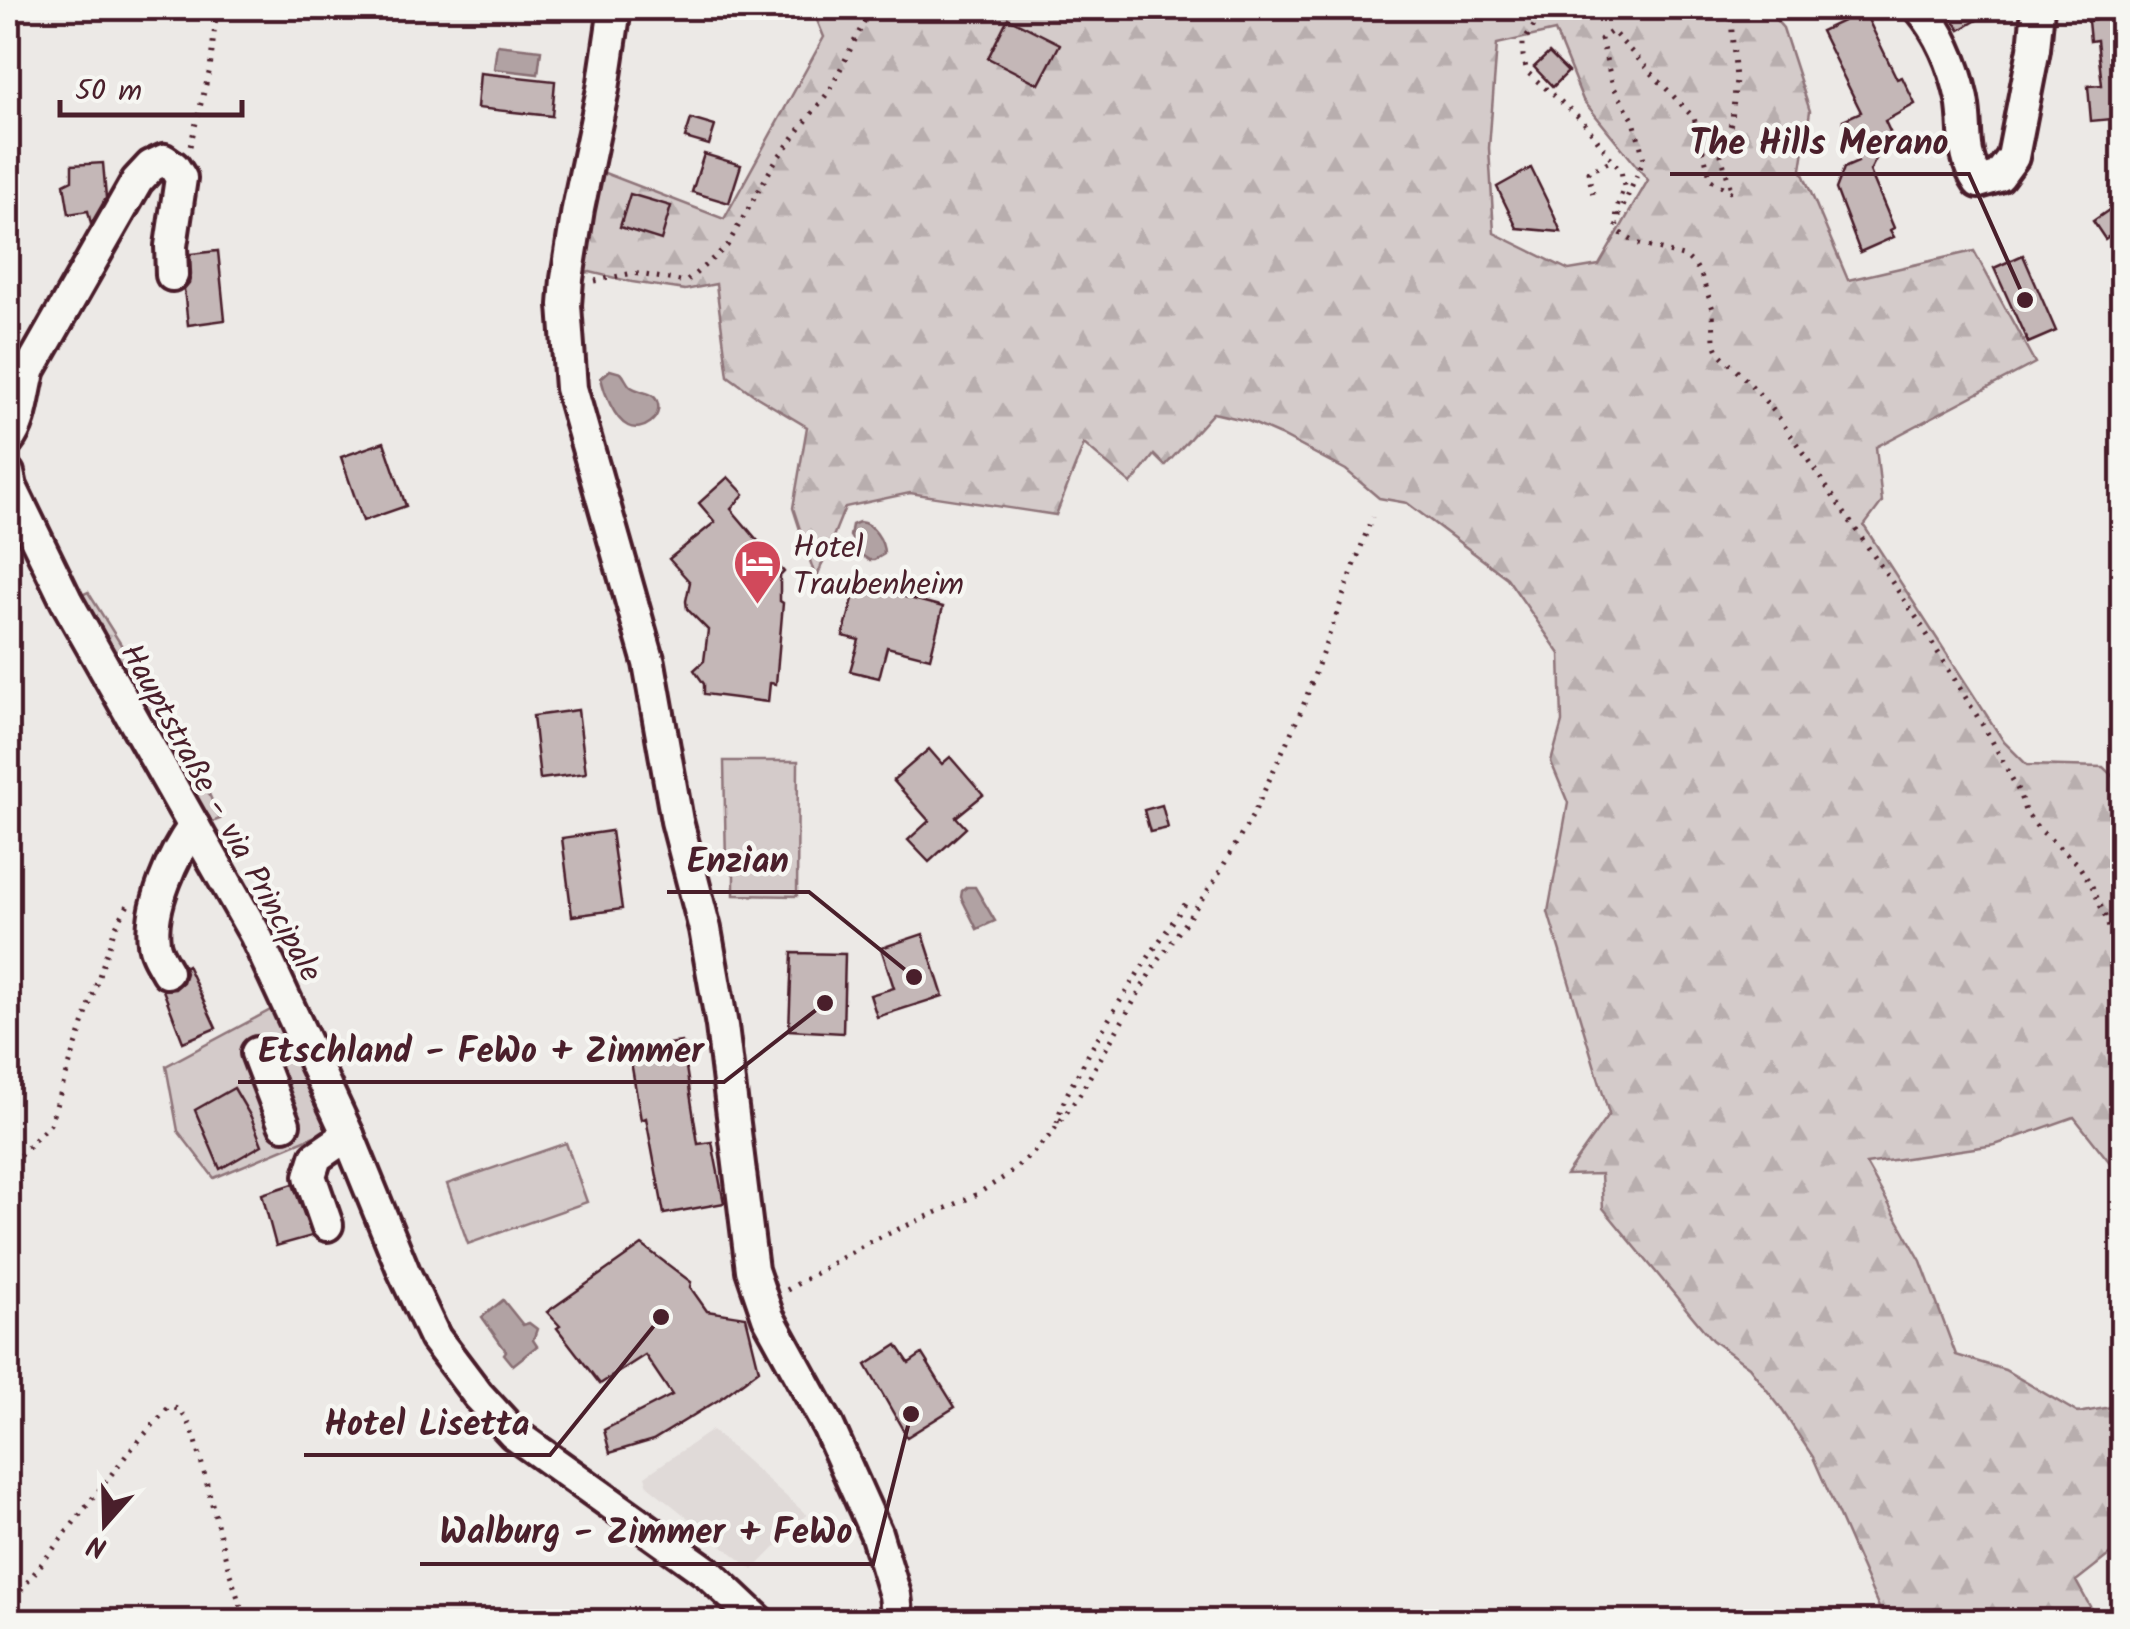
<svg xmlns="http://www.w3.org/2000/svg" width="2130" height="1629" font-family="Kalam,sans-serif">
<style>
.built{fill:#e0dad8}
.grass{fill:url(#grass-tufts);stroke:#8f757a;stroke-width:2.5}
.forest{fill:url(#forest-firs);stroke:#8f757a;stroke-width:2.5;fill-rule:evenodd}
.garden{fill:#d4cbca;stroke:#8f757a;stroke-width:2.5}
.water{fill:#b1a2a3;stroke:#886e73;stroke-width:2.5}
.building{fill:#c4b7b7;stroke:#4a1f2b;stroke-width:2.5}
.lines{fill:none;stroke-linecap:round;stroke-linejoin:round}
.minor-casing{stroke:#4a1f2b;stroke-width:38}
.path{stroke:#4a1f2b;stroke-width:5;stroke-dasharray:2.5 8;stroke-linecap:butt}
.minor{stroke:#f6f6f2;stroke-width:30}
.labels{text-anchor:middle;stroke-width:9;stroke-linejoin:round;paint-order:stroke}
.poi-label{font-size:32px;fill:#4a1f2b;stroke:#f6f6f2;text-anchor:start}
.street-label{font-size:32px;fill:#4a1f2b;stroke:#f6f6f2}
.leader{fill:none;stroke:#4a1f2b;stroke-width:4}
.callout-dot{fill:#4a1f2b;stroke:#f6f6f2;stroke-width:4}
.callout-label{font-size:35px;text-anchor:middle;font-weight:bold;fill:#4a1f2b;stroke:#f6f6f2;stroke-width:9;stroke-linejoin:round;paint-order:stroke}
</style>
<defs>
<pattern id="grass-tufts" width="24" height="20" patternUnits="userSpaceOnUse" patternTransform="scale(2.5)"><rect width="24" height="20" fill="#d4cbca"/><path d="M3 7l-1-3M5 7V3M7 7l1-3M15 17l-1-3M17 17v-4M19 17l1-3" fill="none" stroke="#b8aeae"/></pattern>
<pattern id="forest-firs" width="22" height="20" patternUnits="userSpaceOnUse" patternTransform="scale(2.5)"><rect width="22" height="20" fill="#d4cbca"/><path d="M5 1l3.5 6h-7zM16 11l3.5 6h-7z" fill="#b8aeae"/></pattern>
</defs>
<rect width="100%" height="100%" fill="#ece9e6"/>
<filter id="ink" filterUnits="userSpaceOnUse"><feTurbulence type="fractalNoise" baseFrequency=".01" numOctaves="2"/><feDisplacementMap in="SourceGraphic" scale="20" xChannelSelector="R" yChannelSelector="G"/><feConvolveMatrix kernelMatrix="1 2 1 2 8 2 1 2 1" color-interpolation-filters="sRGB"/></filter>
<g filter="url(#ink)">
<!-- built -->
<path class="built" d="M 712,1430 L 807,1515 L 753,1570 L 648,1486 L 645,1476 Z"/>
<!-- grass -->
<path class="grass" d="M 88,592 L 196,764 L 220,819 L 207,824 L 67,602 Z"/>
<!-- forest -->
<path class="forest" d="M 812,8 L 1765,8 L 1783,28 L 1810,111 L 1801,169 L 1848,280 L 1974,251 L 2035,363 L 1876,447 L 1882,502 L 1864,526 L 2004,742 L 2027,765 L 2103,767 L 2122,785 L 2122,1185 L 2119,1174 L 2074,1117 L 1995,1145 L 1866,1164 L 1921,1261 L 1956,1355 L 2005,1370 L 2078,1413 L 2122,1405 L 2122,1545 L 2076,1581 L 2098,1621 L 1881,1621 L 1881,1612 L 1813,1457 L 1780,1407 L 1749,1367 L 1712,1340 L 1603,1208 L 1601,1174 L 1566,1175 L 1609,1114 L 1548,912 L 1568,803 L 1551,762 L 1562,722 L 1560,654 L 1507,578 L 1407,503 L 1379,498 L 1346,470 L 1280,435 L 1248,421 L 1213,413 L 1165,466 L 1154,455 L 1131,484 L 1084,444 L 1056,515 L 910,493 L 845,507 L 816,579 L 793,508 L 807,427 L 757,397 L 728,376 L 716,284 L 685,290 L 632,282 L 590,272 L 579,274 L 597,170 L 724,219 L 824,37 ZM 1555,31 L 1583,100 L 1648,180 L 1599,265 L 1569,270 L 1494,233 L 1489,148 L 1497,44 Z"/>
<!-- garden -->
<g class="garden">
<path d="M 724,761 L 798,761 L 797,896 L 734,895 L 734,875 L 726,864 Z"/>
<path d="M 278,1006 L 331,1129 L 214,1178 L 178,1131 L 166,1066 Z"/>
<path d="M 566,1143 L 587,1202 L 468,1244 L 447,1184 Z"/>
</g>
<!-- water -->
<g class="water">
<path d="M 497,45 L 541,50 L 538,74 L 494,69 Z"/>
<path d="M 610,370 L 621,373 C 625,377 626,382 630,386 C 637,393 653,391 657,401 C 664,418 642,433 628,426 C 614,419 604,392 601,378 Z"/>
<path d="M 859,522 C 873,523 884,541 884,554 L 874,560 L 869,560 L 863,556 L 850,536 L 852,525 Z"/>
<path d="M 967,887 L 975,887 L 995,921 L 977,929 L 961,897 L 962,891 Z"/>
<path d="M 503,1300 L 523,1325 L 529,1323 L 537,1329 L 533,1340 L 537,1346 L 513,1365 L 504,1354 L 506,1351 L 482,1317 Z"/>
</g>
<!-- building -->
<g class="building">
<path d="M 1946,8 L 1997,8 L 1960,30 Z"/>
<path d="M 2094,8 L 2122,8 L 2122,118 L 2091,121 L 2088,86 L 2102,85 L 2097,40 L 2090,41 L 2088,21 L 2095,20 Z"/>
<path d="M 1864,11 L 1897,79 L 1902,77 L 1915,104 L 1885,121 L 1897,147 L 1877,157 L 1870,171 L 1894,228 L 1890,230 L 1894,237 L 1860,252 L 1836,189 L 1844,168 L 1858,162 L 1843,120 L 1861,112 L 1821,31 Z"/>
<path d="M 1008,18 L 1060,44 L 1039,84 L 988,58 Z"/>
<path d="M 1549,53 L 1568,72 L 1553,87 L 1534,67 Z"/>
<path d="M 480,73 L 555,81 L 552,116 L 477,108 Z"/>
<path d="M 691,119 L 715,126 L 709,145 L 685,138 Z"/>
<path d="M 704,154 L 741,165 L 729,203 L 692,192 Z"/>
<path d="M 103,163 L 106,198 L 91,224 L 88,211 L 69,214 L 64,184 L 72,180 L 72,165 Z"/>
<path d="M 1531,168 L 1552,211 L 1561,232 L 1517,228 L 1497,187 Z"/>
<path d="M 630,194 L 671,206 L 661,240 L 620,227 Z"/>
<path d="M 2122,201 L 2122,227 L 2105,239 L 2093,221 Z"/>
<path d="M 218,251 L 225,320 L 188,325 L 184,289 L 189,283 L 191,275 L 190,254 Z"/>
<path d="M 2023,255 L 2056,331 L 2028,343 L 1994,268 Z"/>
<path d="M 384,442 L 406,506 L 363,521 L 341,457 Z"/>
<path d="M 728,477 L 744,494 L 731,509 L 784,572 L 780,576 L 780,601 L 783,603 L 776,684 L 770,683 L 768,702 L 704,694 L 704,684 L 694,670 L 704,661 L 708,630 L 687,609 L 686,601 L 690,582 L 669,559 L 715,522 L 699,503 Z"/>
<path d="M 857,584 L 943,607 L 930,658 L 887,647 L 879,678 L 850,671 L 859,640 L 843,636 Z"/>
<path d="M 578,710 L 586,773 L 540,779 L 533,716 Z"/>
<path d="M 929,749 L 942,764 L 950,757 L 983,795 L 956,817 L 966,828 L 929,862 L 908,840 L 929,821 L 893,780 Z"/>
<path d="M 1162,805 L 1168,828 L 1150,832 L 1144,810 Z"/>
<path d="M 611,831 L 622,909 L 572,916 L 562,838 Z"/>
<path d="M 923,934 L 943,996 L 877,1017 L 870,995 L 894,988 L 881,948 Z"/>
<path d="M 792,953 L 845,954 L 843,1033 L 789,1030 Z"/>
<path d="M 187,965 L 216,1028 L 183,1042 L 163,990 L 175,989 L 183,982 L 186,973 L 184,967 Z"/>
<path d="M 682,1042 L 698,1144 L 712,1142 L 724,1203 L 664,1214 L 646,1118 L 641,1120 L 629,1050 Z"/>
<path d="M 234,1088 L 251,1117 L 262,1145 L 220,1169 L 195,1110 Z"/>
<path d="M 293,1184 L 312,1236 L 276,1246 L 262,1194 Z"/>
<path d="M 642,1245 L 691,1282 L 690,1287 L 707,1311 L 746,1317 L 759,1370 L 720,1399 L 653,1440 L 610,1453 L 604,1430 L 672,1395 L 645,1355 L 600,1384 L 557,1328 L 560,1326 L 547,1312 Z"/>
<path d="M 897,1345 L 909,1363 L 922,1354 L 955,1407 L 907,1437 L 866,1365 Z"/>
</g>
<g class="lines">
<defs>
<g id="minor">
<path d="M 615,8 L 603,89 L 578,209 L 567,279 L 565,305 L 571,388 L 649,663 L 677,821 L 705,929 L 722,1026 L 752,1270 L 768,1317 L 828,1426 L 876,1533 L 895,1595 L 898,1622"/>
<path d="M 1920,8 C 1941,33 1955,67 1962,99 C 1968,130 1960,155 1979,182 L 1999,176 L 2013,157 L 2034,49 L 2038,8"/>
<path d="M 8,440 C 23,421 23,392 30,369 L 137,181 L 151,166 L 164,160 L 174,167 L 181,178 L 171,246 L 172,275"/>
<path d="M 8,473 L 11,487 L 67,602 L 255,934 L 348,1135 L 404,1272 L 435,1338 L 478,1395 L 514,1434 L 708,1573 L 760,1622"/>
<path d="M 167,972 C 162,963 155,953 154,943 C 149,907 173,855 194,826"/>
<path d="M 257,1053 L 284,1124"/>
<path d="M 327,1225 L 310,1176 L 316,1157 L 348,1135"/>
</g>
</defs>
<!-- minor casing -->
<use href="#minor" class="minor-casing"/>
<!-- path -->
<g class="path">
<path d="M 1545,8 L 1523,43 L 1523,56 L 1527,72 L 1582,120 L 1621,171 L 1624,186 L 1617,208 L 1616,223 L 1619,232 L 1636,243 L 1686,257 L 1695,265 L 1701,275 L 1713,309 L 1714,341 L 1719,353 L 1756,390 L 1777,415 L 1918,620 L 1990,737 L 2019,792 L 2025,811 L 2038,828 L 2077,863 L 2092,886 L 2107,921 L 2118,960 L 2122,1004"/>
<path d="M 190,146 L 210,69 L 217,8"/>
<path d="M 1593,194 L 1588,172 L 1612,160"/>
<path d="M 1619,216 L 1644,159 L 1634,121 L 1613,86 L 1601,39 L 1612,31 L 1694,118 L 1711,180 L 1732,193 L 1721,155 L 1732,120 L 1736,79 L 1730,8"/>
<path d="M 595,281 L 633,273 L 686,282 L 727,246 L 776,160 L 830,90 L 871,8"/>
<path d="M 2122,1052 L 2119,1065 L 2122,1071"/>
<path d="M 1057,1123 C 1062,1099 1075,1080 1086,1059 C 1116,1004 1152,951 1188,900"/>
<path d="M 13,1163 L 50,1124 L 115,928 L 129,903"/>
<path d="M 787,1290 L 867,1243 L 974,1196 L 1006,1176 L 1031,1155 L 1050,1135 L 1078,1097 L 1152,970 L 1213,883 L 1253,815 L 1302,709 L 1372,517"/>
<path d="M 8,1607 L 128,1453 L 169,1407 L 178,1409 L 187,1419 L 196,1441 L 229,1571 L 246,1622"/>
</g>
<!-- minor -->
<use href="#minor" class="minor"/>
</g>
</g>
<!-- icons -->
<defs>
<symbol id="hotel-pin" viewBox="-11 -11 22 30"><path d="M0 17L-7.5 6A9.5 9.5 0 1 1 7.5 6Z" fill="#d1495b" stroke="#f6f6f2"/><path d="M-6-4.5h1.5V1H6V5H4.5V3h-9V5H-6ZM-4 0a1.8 1.8 0 1 1 3.6 0ZM.5 0V-2.5h3Q6-2.5 6 0Z" fill="#fff"/></symbol>
</defs>
<g fill-rule="evenodd">
<use href="#hotel-pin" x="730" y="536" width="55" height="75"/>
</g>
<g class="labels">
<!-- poi labels -->
<g class="poi-label">
<text x="793" y="557">Hotel<tspan x="793" dy="37">Traubenheim</tspan></text>
</g>
<!-- street labels -->
<g class="street-label">
<text transform="translate(222 812) rotate(61)" y="11">Hauptstraße - via Principale</text>
</g>
</g>
<!-- callouts -->
<path class="leader" d="M2025 300L1969 174H1670M914 977L809 892H667M825 1003L724 1082H238M661 1317L550 1455H304M911 1414L873 1564H420"/>
<g class="callout-dot">
<circle cx="2025" cy="300" r="10"/>
<circle cx="914" cy="977" r="10"/>
<circle cx="825" cy="1003" r="10"/>
<circle cx="661" cy="1317" r="10"/>
<circle cx="911" cy="1414" r="10"/>
</g>
<g class="callout-label">
<text x="1819" y="154">The Hills Merano</text>
<text x="738" y="872">Enzian</text>
<text x="481" y="1062">Etschland - FeWo + Zimmer</text>
<text x="427" y="1435">Hotel Lisetta</text>
<text x="646" y="1543">Walburg - Zimmer + FeWo</text>
</g>
<!-- margin -->
<rect width="2130" height="1629" fill="none" stroke="#f6f6f2" stroke-width="40"/>
<rect x="20" y="20" width="2090" height="1589" fill="none" stroke="#4a1f2b" stroke-width="4" filter="url(#ink)"/>
<!-- north arrow -->
<g transform="translate(105 1524) rotate(200)" stroke="#f6f6f2" stroke-width="8" paint-order="stroke">
<path d="M0-8L18 38L0 25L-18 38Z" fill="#4a1f2b"/>
<text y="-15" font-size="28" font-weight="bold" text-anchor="middle" fill="#4a1f2b">N</text>
</g>
<!-- scale -->
<path d="M60 100v15h182v-15" fill="none" stroke="#4a1f2b" stroke-width="5"/>
<text x="75" y="100" font-size="30" fill="#4a1f2b" stroke="#f6f6f2" stroke-width="8" paint-order="stroke">50 m</text>
</svg>
